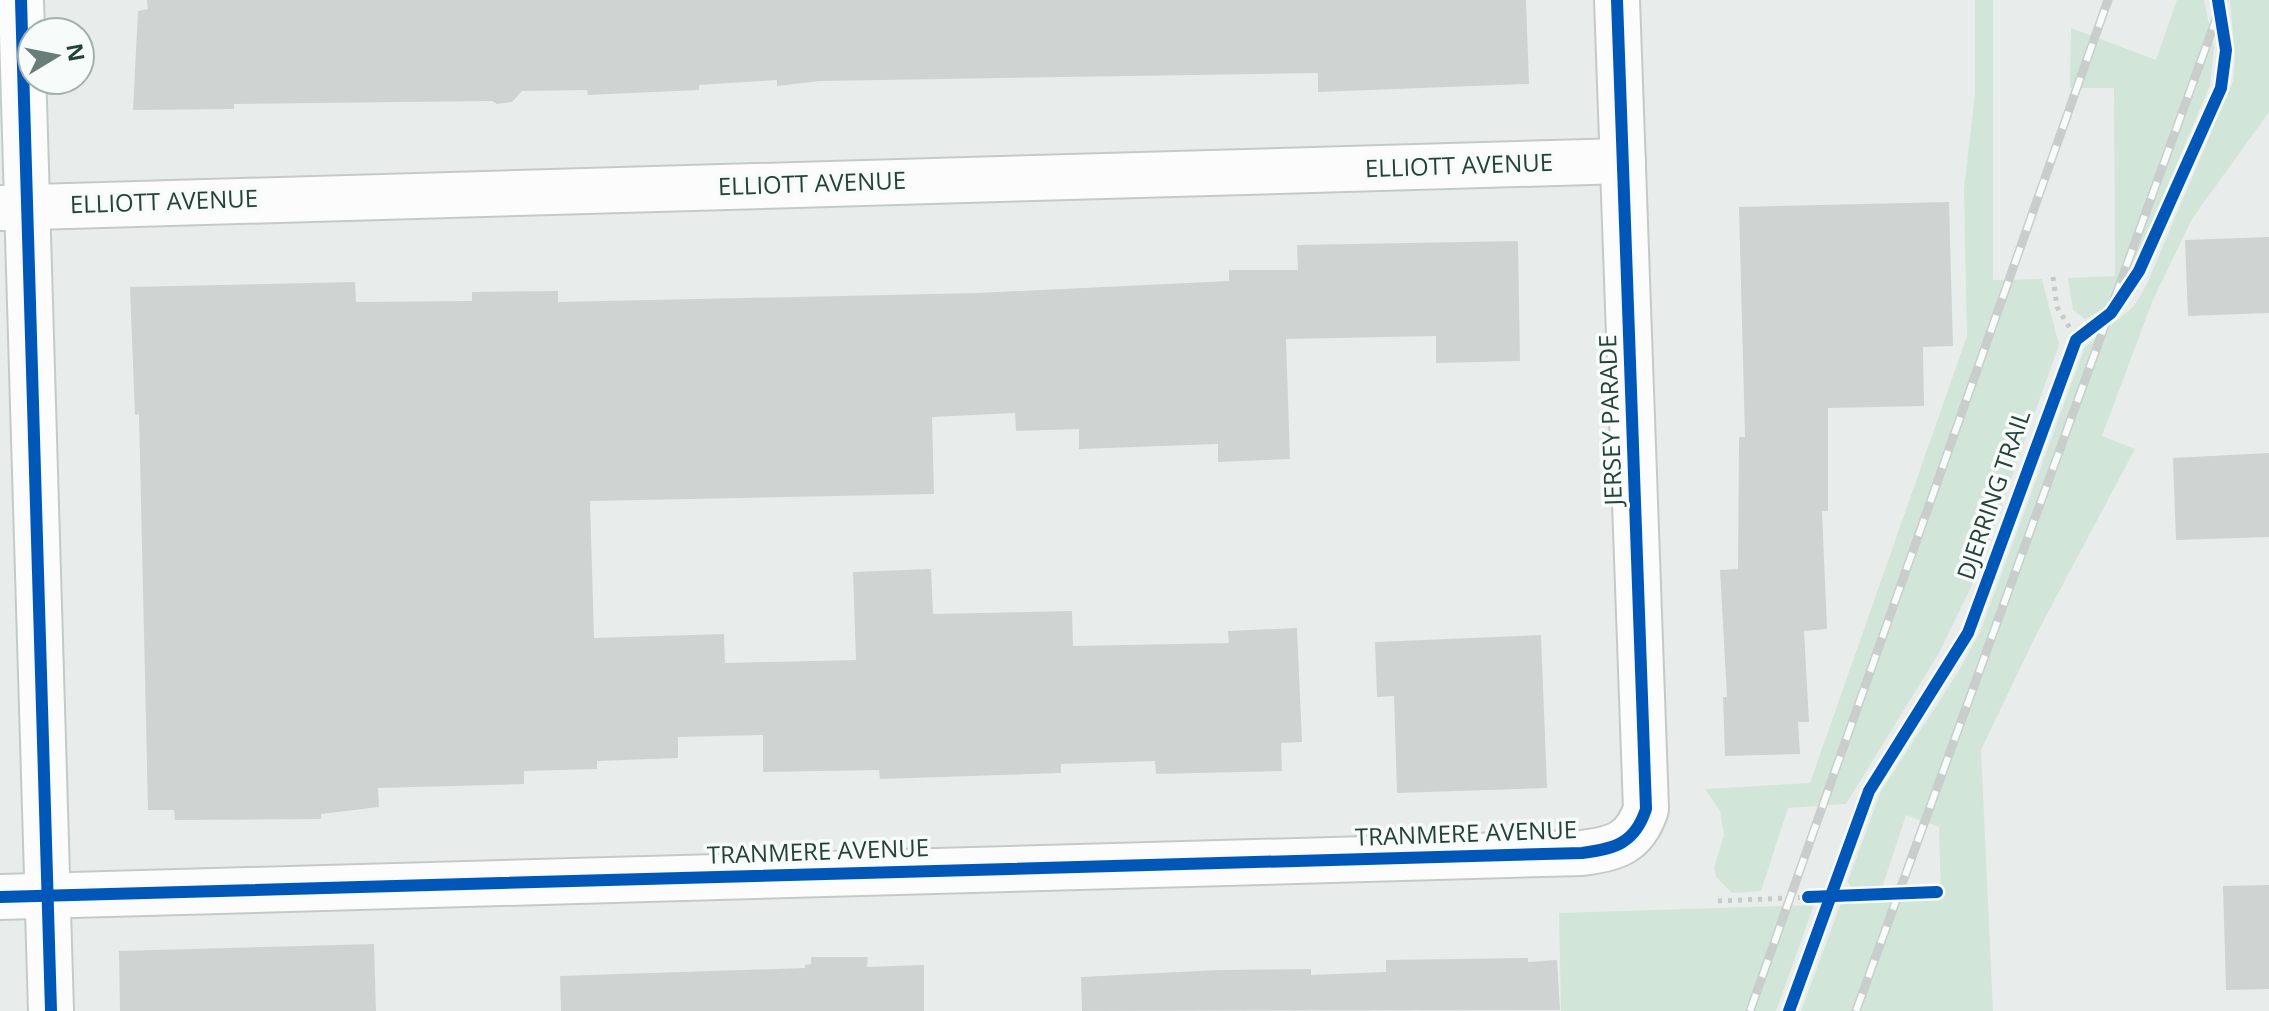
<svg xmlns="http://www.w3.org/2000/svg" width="2269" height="1011" font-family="'Open Sans',sans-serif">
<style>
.green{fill:#d1e6d8}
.building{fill:#cfd4d2}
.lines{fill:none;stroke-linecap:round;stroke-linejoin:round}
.minor-casing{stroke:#c5cac8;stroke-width:48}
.secondary-casing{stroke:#c3cbc8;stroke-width:48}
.path{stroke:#c3ccca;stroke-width:5;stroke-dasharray:4 6;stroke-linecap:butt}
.minor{stroke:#fcfcfc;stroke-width:44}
.secondary{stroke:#fcfcfc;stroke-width:44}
.rail-casing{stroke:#c9cdcc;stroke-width:9}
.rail{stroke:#f7fbf9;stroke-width:6;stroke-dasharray:18;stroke-linecap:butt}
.cycleway-casing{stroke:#f7fbf9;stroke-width:17}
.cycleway{stroke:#0057b8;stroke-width:12}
.labels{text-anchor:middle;stroke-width:7;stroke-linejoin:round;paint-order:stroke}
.street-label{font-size:24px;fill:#24423a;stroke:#f7fbf9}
</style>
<rect width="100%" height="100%" fill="#e8edeb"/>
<!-- green -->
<g class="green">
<path d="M 1975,0 L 1993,0 L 1993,280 L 2042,279 L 2059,345 L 1976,577 L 1939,653 L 1846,804 L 1788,808 L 1761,891 L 1732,893 L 1716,877 L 1714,867 L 1724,835 L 1720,811 L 1705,789 L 1810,783 L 1967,336 L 1964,189 L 1975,94 Z"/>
<path d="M 2177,0 L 2204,0 L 2214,48 L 2210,85 L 2138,256 L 2114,297 L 2102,310 L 2085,319 L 2073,310 L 2068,278 L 2115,276 L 2114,88 L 2070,88 L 2071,28 L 2156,60 Z"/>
<path d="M 2230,0 L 2269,0 L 2269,112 L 2192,219 L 2152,302 L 2102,436 L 2135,449 L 2038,631 L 1981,750 L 1993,1011 L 1801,1011 L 1841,903 L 1941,900 L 1939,827 L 1906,815 L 1882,888 L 1851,888 L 1848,881 L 1881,791 L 1960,669 L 1980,632 L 2085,347 L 2134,306 L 2146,286 L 2233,81 L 2235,58 Z"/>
<path d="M 1814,905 L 1776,1011 L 1561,1011 L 1559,913 Z"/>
</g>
<!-- building -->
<g class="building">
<path d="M 147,0 L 1526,0 L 1529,84 L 1318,92 L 1318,73 L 820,81 L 777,86 L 777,80 L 699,85 L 699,90 L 588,95 L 587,90 L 522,91 L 512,102 L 497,104 L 492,101 L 234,104 L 234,109 L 133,110 L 138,11 L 148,9 Z"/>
<path d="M 1949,202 L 1953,346 L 1923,347 L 1924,406 L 1828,408 L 1828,511 L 1822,511 L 1827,629 L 1804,631 L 1809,722 L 1798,722 L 1800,754 L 1725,756 L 1723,697 L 1727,697 L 1720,570 L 1738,569 L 1739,437 L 1745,437 L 1739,207 Z"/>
<path d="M 2269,237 L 2269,313 L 2188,316 L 2185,240 Z"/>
<path d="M 1518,241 L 1520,361 L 1436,363 L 1436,336 L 1286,339 L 1290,459 L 1218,462 L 1218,444 L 1079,449 L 1079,429 L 1016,431 L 1015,413 L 932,417 L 934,494 L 590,501 L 594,638 L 724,634 L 725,663 L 856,660 L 853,572 L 931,569 L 933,614 L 1072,611 L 1073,646 L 1229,643 L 1228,631 L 1297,628 L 1302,742 L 1281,743 L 1282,771 L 1156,774 L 1155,761 L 1061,764 L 1061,773 L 880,779 L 879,770 L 763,772 L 763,735 L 678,737 L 678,758 L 597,761 L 597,769 L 524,771 L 524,784 L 378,788 L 379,807 L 321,814 L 321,819 L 175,820 L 174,810 L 148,810 L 139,414 L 135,415 L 130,287 L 355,282 L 356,302 L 472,301 L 472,292 L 558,291 L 558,302 L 978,293 L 1229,281 L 1229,270 L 1298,270 L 1297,245 Z"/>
<path d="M 2269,453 L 2269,537 L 2176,540 L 2173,458 Z"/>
<path d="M 1541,635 L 1547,788 L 1397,793 L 1394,696 L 1377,697 L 1375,642 Z"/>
<path d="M 2269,885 L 2269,989 L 2226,990 L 2223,886 Z"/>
<path d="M 374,944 L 376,1011 L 120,1011 L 119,951 Z"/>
<path d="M 811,957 L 868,957 L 867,967 L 924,965 L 924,1011 L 561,1011 L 560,976 L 805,968 L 805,965 L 811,964 Z"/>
<path d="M 1528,958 L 1528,962 L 1557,960 L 1560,1010 L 1082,1011 L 1081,977 L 1218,970 L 1311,969 L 1311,975 L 1386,972 L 1386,960 Z"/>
</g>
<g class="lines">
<defs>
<g id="minor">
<path d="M 0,208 L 1623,161"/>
<path d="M 0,897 L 1582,853 C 1615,849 1635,843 1646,809 L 1617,0"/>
</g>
<path id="secondary" d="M 21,0 L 51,1011"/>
</defs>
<!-- minor casing -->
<use href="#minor" class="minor-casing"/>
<!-- secondary casing -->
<use href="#secondary" class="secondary-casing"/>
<!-- path -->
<g class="path">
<path d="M 2053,277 L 2057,307 L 2071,330"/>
<path d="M 1718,901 L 1937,892"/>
</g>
<!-- minor -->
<use href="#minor" class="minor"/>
<!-- secondary -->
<use href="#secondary" class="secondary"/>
<defs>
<g id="rail">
<path d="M 1750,1011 L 2108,0"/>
<path d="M 1856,1011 L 2223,0"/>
</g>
</defs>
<!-- rail casing -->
<use href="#rail" class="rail-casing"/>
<!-- rail -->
<use href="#rail" class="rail"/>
<defs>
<g id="cycleway">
<path d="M 21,0 L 51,1011"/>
<path d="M 0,897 L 1582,853 C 1615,849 1635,843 1646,809 L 1617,0"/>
<path d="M 1808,897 L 1937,892"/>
<path d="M 1789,1011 L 1869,791 L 1968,633 L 2076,340 L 2111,313 L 2139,271 L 2221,88 L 2226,50 L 2218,0"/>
</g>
</defs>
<!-- cycleway casing -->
<use href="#cycleway" class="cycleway-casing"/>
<!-- cycleway -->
<use href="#cycleway" class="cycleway"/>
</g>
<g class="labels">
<!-- street labels -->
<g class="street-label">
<text transform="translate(1459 166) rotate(-2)" y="8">ELLIOTT AVENUE</text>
<text transform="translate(812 184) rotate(-2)" y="8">ELLIOTT AVENUE</text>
<text transform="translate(164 202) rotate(-2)" y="8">ELLIOTT AVENUE</text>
<text transform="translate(1611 420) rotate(-92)" y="8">JERSEY PARADE</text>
<text transform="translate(1994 495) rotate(-71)" y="8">DJERRING TRAIL</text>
<text transform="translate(1466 834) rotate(-2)" y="8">TRANMERE AVENUE</text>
<text transform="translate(818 852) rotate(-2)" y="8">TRANMERE AVENUE</text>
</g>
</g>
<!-- north arrow -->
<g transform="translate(56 56) rotate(80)"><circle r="38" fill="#f7fbf9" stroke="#a3b1ad" stroke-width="2"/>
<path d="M0-6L14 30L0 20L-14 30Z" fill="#697e78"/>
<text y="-12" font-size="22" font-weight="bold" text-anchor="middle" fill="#24423a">N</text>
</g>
</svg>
